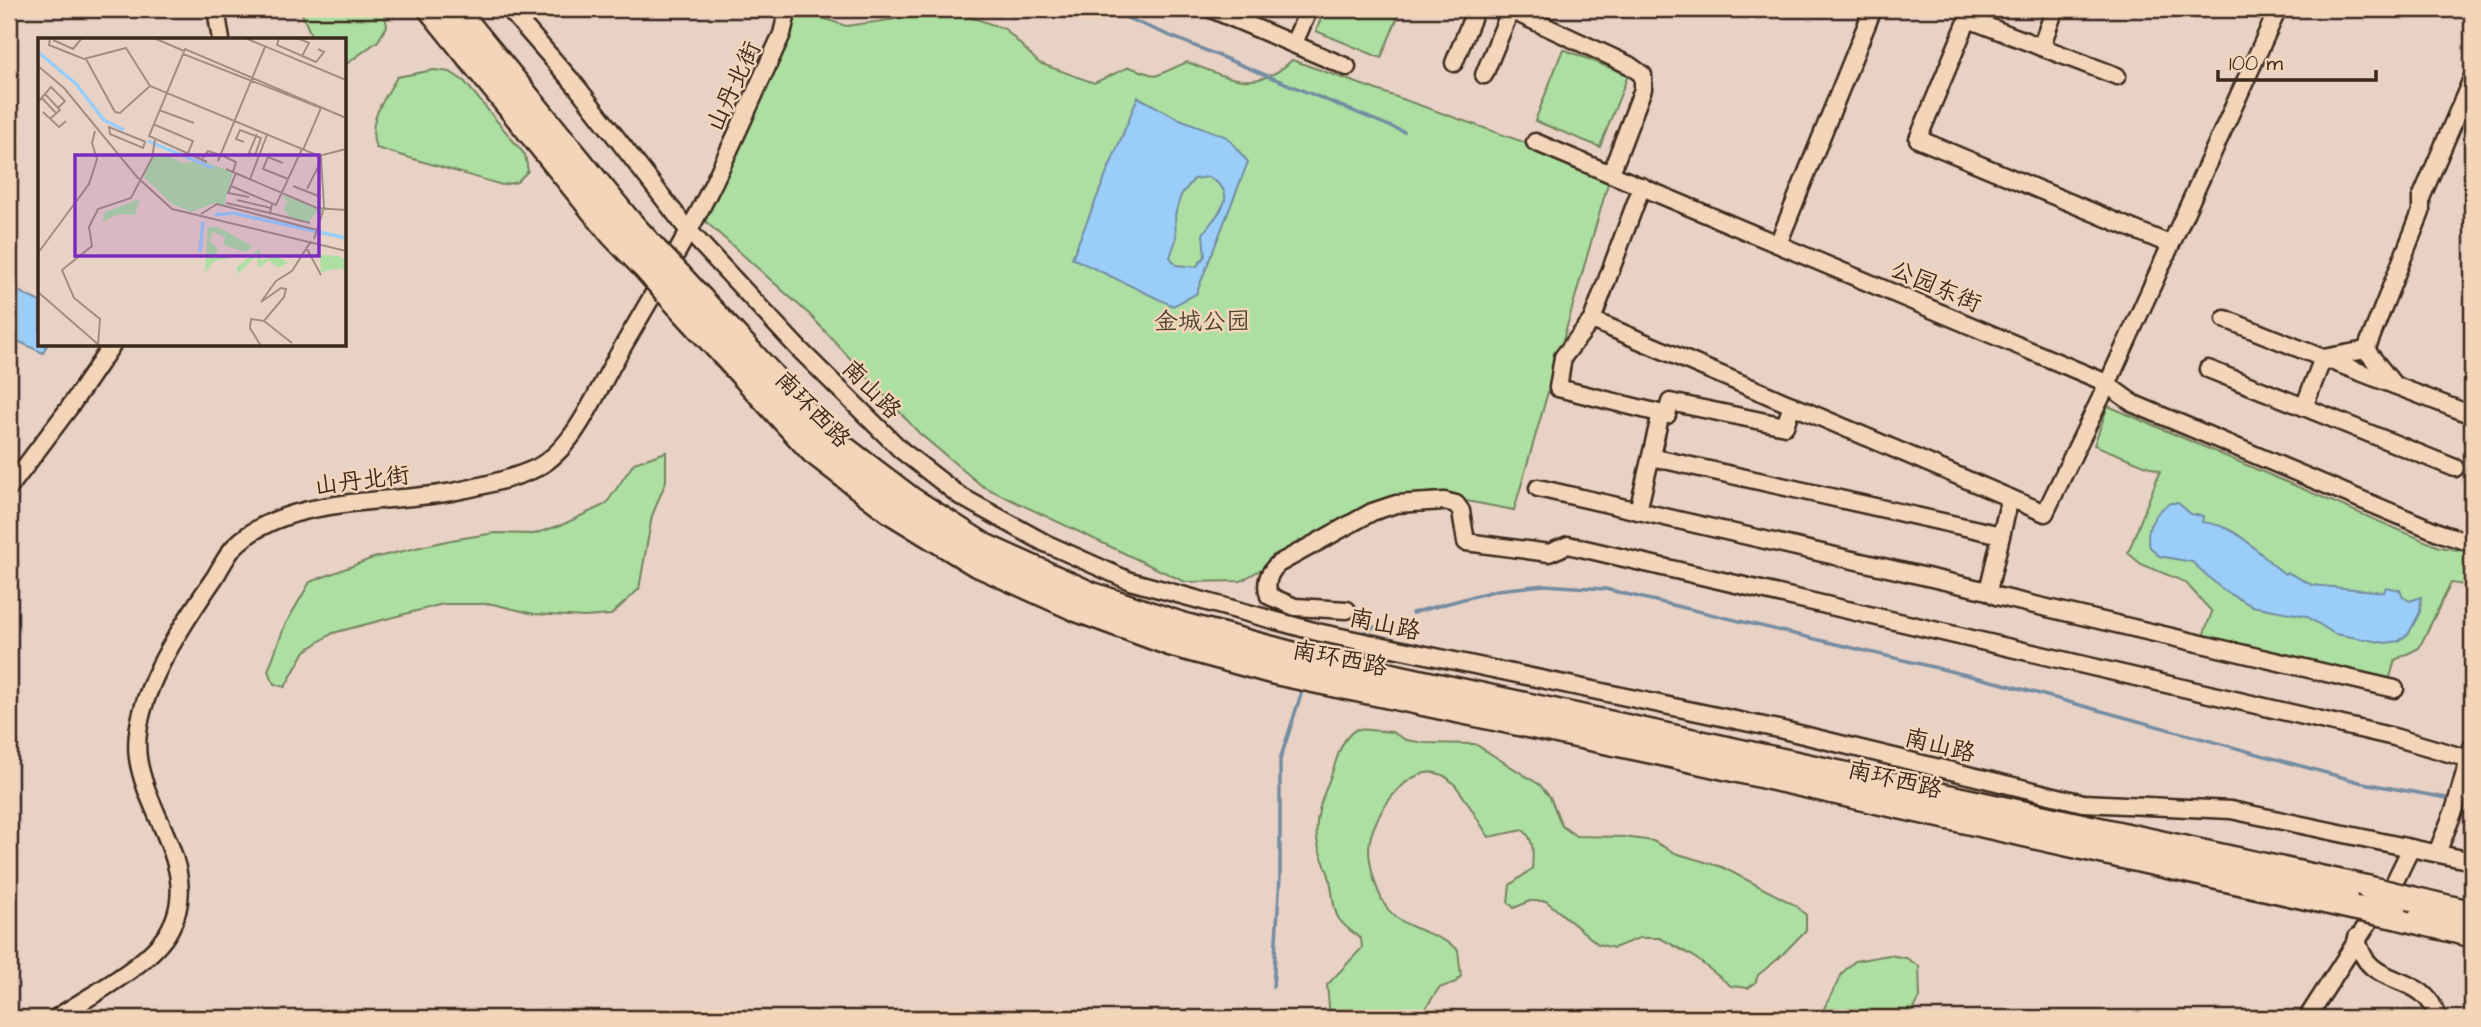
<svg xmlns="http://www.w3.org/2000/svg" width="2481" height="1027" font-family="'Architects Daughter','LXGW WenKai TC',sans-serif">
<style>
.green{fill:#acdfa1;stroke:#748460;stroke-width:2}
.water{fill:#9acef8;stroke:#748ca1;stroke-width:2;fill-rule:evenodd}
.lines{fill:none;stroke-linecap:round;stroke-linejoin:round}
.stream{stroke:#748ca1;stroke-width:3.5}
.minor-casing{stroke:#3b2a1e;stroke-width:21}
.highway-casing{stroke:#3b2a1e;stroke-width:28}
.minor{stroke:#f3d5b9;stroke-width:16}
.highway{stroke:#f3d5b9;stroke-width:23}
.highway-bridge-casing{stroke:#3b2a1e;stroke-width:28;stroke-linecap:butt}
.highway-bridge{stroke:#f3d5b9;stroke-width:23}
.labels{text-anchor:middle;stroke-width:5;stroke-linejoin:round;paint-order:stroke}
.street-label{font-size:24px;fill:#3b2a1e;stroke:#f3d5b9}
.park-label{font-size:24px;fill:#4c4532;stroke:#f3d5b9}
.inset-river{fill:none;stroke:#9acef8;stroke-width:3.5}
.inset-road{fill:none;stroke:#a38e82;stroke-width:2}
.view{fill:#7b2cbf;fill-opacity:0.15;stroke:#7b2cbf;stroke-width:3.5}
.inset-edge{fill:none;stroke:#3b2a1e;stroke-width:3.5}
</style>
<rect width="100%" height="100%" fill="#e8d1c5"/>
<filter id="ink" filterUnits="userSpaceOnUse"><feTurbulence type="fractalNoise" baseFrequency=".0143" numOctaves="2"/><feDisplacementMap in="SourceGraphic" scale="14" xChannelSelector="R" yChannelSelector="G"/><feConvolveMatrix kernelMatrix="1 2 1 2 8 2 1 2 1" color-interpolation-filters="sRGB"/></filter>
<g filter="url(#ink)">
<!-- green -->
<g class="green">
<path d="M 300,9 L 384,9 L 387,26 L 378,41 L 345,65 L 345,40 L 313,40 Z"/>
<path d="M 1325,9 L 1401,9 L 1381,58 L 1316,31 Z"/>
<path d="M 799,10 L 846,26 L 954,11 L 1005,29 L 1039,63 L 1094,83 L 1129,67 L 1156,76 L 1187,62 C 1227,77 1257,95 1292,60 L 1611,173 L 1514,510 L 1451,498 L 1328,530 L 1241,581 L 1185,582 L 982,486 L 919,433 L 810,315 L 705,221 Z"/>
<path d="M 1563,49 L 1628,75 L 1600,147 L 1535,121 Z"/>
<path d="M 434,70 L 450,72 L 464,81 L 525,155 L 528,171 L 517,182 L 502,185 L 376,148 C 366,121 384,100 397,77 Z"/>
<path d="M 2108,406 L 2439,547 L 2472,552 L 2472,586 L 2451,583 L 2419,648 L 2395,660 L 2388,684 L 2202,639 L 2212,612 L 2185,582 L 2141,564 L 2128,553 L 2160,471 L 2094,445 Z"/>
<path d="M 666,452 L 666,481 L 652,516 L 639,589 L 611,615 L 584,617 L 534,614 L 493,604 L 443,604 L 333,633 L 305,651 L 285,687 L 274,684 L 268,671 L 285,625 L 310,582 L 373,558 L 451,540 L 495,533 L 534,534 L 564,524 L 606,504 L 634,463 Z"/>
<path d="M 1357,729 L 1392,732 L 1406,740 L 1424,743 L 1475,744 L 1540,785 L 1550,797 L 1562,826 L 1576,836 L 1624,837 L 1653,841 L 1675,853 L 1722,867 L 1795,905 L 1806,915 L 1806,930 L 1779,958 L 1758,975 L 1755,983 L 1748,988 L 1731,986 L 1693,956 L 1660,938 L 1639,938 L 1614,948 L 1598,944 L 1546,901 L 1530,901 L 1514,908 L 1508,902 L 1510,885 L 1532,869 C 1533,854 1535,840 1523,830 L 1489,837 C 1478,822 1465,795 1453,783 C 1418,746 1370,815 1369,848 C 1369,866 1376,890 1385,905 C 1399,929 1439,932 1458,950 L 1461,976 L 1456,982 L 1439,988 L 1419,1018 L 1330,1018 L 1327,985 L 1362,948 L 1361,939 C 1329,915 1337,915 1330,880 C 1327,866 1318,853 1317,839 C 1314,814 1325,792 1333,770 C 1338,755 1342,737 1357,729 Z"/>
<path d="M 1889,955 L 1906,958 L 1919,966 L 1920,998 L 1909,1018 L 1872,1018 L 1858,1014 L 1851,1018 L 1819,1018 L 1843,972 L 1855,961 Z"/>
</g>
<!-- water -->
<g class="water">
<path d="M 1138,97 L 1177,118 L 1227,137 L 1248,162 L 1196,294 L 1173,306 L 1072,258 ZM 1208,177 C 1243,195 1216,214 1203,234 L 1205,256 L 1196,267 L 1176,265 L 1170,257 L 1176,240 L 1175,215 L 1181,195 L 1194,179 Z"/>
<path d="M 18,291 L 40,302 L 40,345 L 47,345 L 43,353 L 9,337 L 9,310 Z"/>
<path d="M 2170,503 L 2178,503 L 2191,514 L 2203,516 L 2202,522 C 2242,526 2255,553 2285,574 L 2287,572 L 2312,585 L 2384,592 L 2386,587 L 2400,590 L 2403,597 L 2410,601 L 2421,597 L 2420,612 L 2409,633 L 2399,641 L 2386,643 L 2335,634 L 2306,616 L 2252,606 L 2223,590 L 2192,562 L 2159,556 L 2150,547 C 2143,530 2156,511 2170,503 Z"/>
</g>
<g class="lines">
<!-- stream -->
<g class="stream">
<path d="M 1105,9 L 1404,132"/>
<path d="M 1412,613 L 1497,590 L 1545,585 L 1605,589 L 2000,683 L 2363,783 L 2452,799"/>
<path d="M 1359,635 L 1374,627"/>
<path d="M 1329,652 L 1343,643"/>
<path d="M 2463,801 L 2472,802"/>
<path d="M 1273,987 L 1280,877 L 1280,760 L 1303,688"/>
</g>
<defs>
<g id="minor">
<path d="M 216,9 L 221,40"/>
<path d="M 509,9 L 577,87 L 688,230 L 798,348 L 901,450 L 960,496 L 1045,543 L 1130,581 L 1317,632 L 1783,730 L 2083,803 L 2231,810 L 2472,861"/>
<path d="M 1211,9 L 1347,67"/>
<path d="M 1508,9 L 1629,65 L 1643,75 L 1643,89 L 1611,173"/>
<path d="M 1294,43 L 1309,9"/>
<path d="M 2041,47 L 2055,9"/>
<path d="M 1454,63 L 1476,9"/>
<path d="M 1484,75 L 1511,9"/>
<path d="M 2117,76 L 1968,19 L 1918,139 L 2169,244"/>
<path d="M 1535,142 L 2102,381 L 2134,404 L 2443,534 L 2472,543"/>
<path d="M 1642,186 L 1592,320 L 1563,357 L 1558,388 L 1667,415 L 1670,402 L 1785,426 L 1792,405"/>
<path d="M 1778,244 L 1873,9"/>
<path d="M 2225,319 L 2323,358 L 2366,350"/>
<path d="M 1592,320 L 2045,513 L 2107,385 L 2278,9"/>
<path d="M 2366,350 L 2421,212 L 2421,198 L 2472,79"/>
<path d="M 2366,350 L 2394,385 L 2472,415"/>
<path d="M 2208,369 L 2304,407 L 2323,358 L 2394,385"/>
<path d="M 2304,407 L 2455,468"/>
<path d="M 1651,457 L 2001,535"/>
<path d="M 9,488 L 69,408 L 112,345"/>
<path d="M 1538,488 L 1988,591 L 2010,498"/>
<path d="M 1638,511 L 1661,413"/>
<path d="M 1988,591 L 1996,596 L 2395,689"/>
<path d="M 1347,610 L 1295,607 L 1269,596 C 1265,584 1268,573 1278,564 L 1372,512 L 1396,504 L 1444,501 L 1456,504 L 1461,511 L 1466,542 L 1549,553 L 1568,545 L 2394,737 L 2469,759"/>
<path d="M 2437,853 L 2455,808 L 2472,747"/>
<path d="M 2357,937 C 2366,993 2423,967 2438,1018"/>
<path d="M 56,1018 C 90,995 151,965 170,929 C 202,871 146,815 138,758 C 130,699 183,624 215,577 C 221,567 227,555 234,547 C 283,496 386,504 452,492 C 478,487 508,480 532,470 C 574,452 596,392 618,355 C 649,301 682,247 709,192 C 735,140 757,87 782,34 L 788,9"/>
<path d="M 2307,1018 L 2394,883 L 2411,848"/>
</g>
<g id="highway">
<path d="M 430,9 L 612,234 L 644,267"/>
<path d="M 456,9 L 628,220 L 656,251"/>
<path d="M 680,276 L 828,436 L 911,499 L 985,546 L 1091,594 L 1180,624 L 1293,654 L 2368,888"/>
<path d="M 667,293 L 813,452 L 891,512 L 974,563 L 1078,610 L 1171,644 L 1273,672 L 1655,752 L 2354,908"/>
<path d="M 2414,899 L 2472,913"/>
<path d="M 2397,917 L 2472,935"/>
</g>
</defs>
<!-- minor casing -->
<use href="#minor" class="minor-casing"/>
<!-- highway casing -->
<use href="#highway" class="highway-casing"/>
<!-- minor -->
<use href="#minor" class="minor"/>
<!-- highway -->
<use href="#highway" class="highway"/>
<defs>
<g id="highway-bridge">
<path d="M 656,251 L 680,276"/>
<path d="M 644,267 L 667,293"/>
<path d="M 2368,888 L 2414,899"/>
<path d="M 2354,908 L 2397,917"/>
</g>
</defs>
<!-- highway-bridge casing -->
<use href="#highway-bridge" class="highway-bridge-casing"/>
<!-- highway-bridge -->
<use href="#highway-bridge" class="highway-bridge"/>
</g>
</g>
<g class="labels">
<!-- street labels -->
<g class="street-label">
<text transform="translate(733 86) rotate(-65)" y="8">山丹北街</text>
<text transform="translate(1936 286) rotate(23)" y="8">公园东街</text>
<text transform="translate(872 389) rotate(45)" y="8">南山路</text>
<text transform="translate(813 409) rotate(46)" y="8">南环西路</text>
<text transform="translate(362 480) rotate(-7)" y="8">山丹北街</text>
<text transform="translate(1385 624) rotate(12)" y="8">南山路</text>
<text transform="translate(1340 658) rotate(11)" y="8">南环西路</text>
<text transform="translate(1940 745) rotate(14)" y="8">南山路</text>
<text transform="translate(1895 779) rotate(13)" y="8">南环西路</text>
</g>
<!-- park labels -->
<g class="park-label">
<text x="1202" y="329">金城公园</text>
</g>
</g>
<!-- overview -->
<g transform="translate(38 38)">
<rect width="308" height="308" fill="#e8d1c5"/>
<path d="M 115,118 L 131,118 L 144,125 L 164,123 L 195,134 L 186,167 L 174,166 L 153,174 L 133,165 L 106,139 ZM 244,157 L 285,171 L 284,175 L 278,174 L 271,184 L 253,180 L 246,171 L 249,163 ZM 102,161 L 97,177 L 81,176 L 64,184 L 67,174 ZM 170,189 L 182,190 L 214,208 L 209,214 L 194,210 L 185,206 L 187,199 L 175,194 L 172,203 L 180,212 L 177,218 L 192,220 L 176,223 L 167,235 ZM 222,211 L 223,223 L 236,217 L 250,225 L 240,230 L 231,222 L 220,230 L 219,217 L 200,236 L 199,229 ZM 282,217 L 301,218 L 308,223 L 308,234 L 303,230 L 283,234 Z" fill="#acdfa1"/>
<path class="inset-river" d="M 0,14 L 38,46 L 66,82 L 86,92M 110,103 L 175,130M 177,177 L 195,175 L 308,200M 162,214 L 165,184"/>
<path class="inset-road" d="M 12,0 L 11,7 L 46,21 L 88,10 L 112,48 L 281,118 L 308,111M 116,0 L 146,13M 207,0 L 308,42M 241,0 L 239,7 L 278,24 L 286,14 L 280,11M 259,0 L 271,5 L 264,18M 15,2 L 35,11 L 44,0M 145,16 L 111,98 L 169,124M 48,21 L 77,74 L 82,75 L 112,48M 0,28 L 26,50 L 99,139 L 134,171 L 308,213M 7,56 L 22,72 L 12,81M 3,59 L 18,75M 0,64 L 13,49 L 27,63 L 20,70M 283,70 L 145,16 L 147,11 L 308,80M 121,72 L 156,85M 5,74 L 21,89 L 28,83M 115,86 L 155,103 L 150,115M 107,104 L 105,110 L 72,96 L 71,89 L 108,104M 206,104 L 198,101 L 202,92 L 223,100 L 217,117M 265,112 L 283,70M 217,117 L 211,115 L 219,96M 164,121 L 170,113 L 185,118 L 198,124 L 195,134M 180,123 L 227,9M 245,125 L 230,119 L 225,131 L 250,141M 188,131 L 279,170 L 308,172M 198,135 L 190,155 L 211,159M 212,141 L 229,97M 193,148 L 238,167 L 264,111M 255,148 L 283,159M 269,151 L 284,121M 199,162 L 233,170M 188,165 L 232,175 L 234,166M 232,175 L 272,185M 163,176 L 179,166 L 279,192M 276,201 L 286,170 L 283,118M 268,209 L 283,237M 0,215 L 51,146 L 59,121 L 54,105 L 57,93M 0,254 L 62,308M 226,283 L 254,305M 60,308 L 62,281 L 36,260 L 24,232 L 54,208 L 51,189 L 60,171 L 93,160 L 114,120 L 117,102M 223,308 L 212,290 L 213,281 L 226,283 L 246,259 L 248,251 L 243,250 L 223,264 L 238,243 L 254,233 L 273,203"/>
<path class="view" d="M 37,117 L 281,117 L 281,218 L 37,218 Z"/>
<rect width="308" height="308" class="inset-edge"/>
</g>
<!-- margin -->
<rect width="2481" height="1027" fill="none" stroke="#f3d5b9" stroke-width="35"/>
<rect x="18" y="18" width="2446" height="992" fill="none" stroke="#3b2a1e" stroke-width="2.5" filter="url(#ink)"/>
<!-- scale -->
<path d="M2218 70v10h158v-10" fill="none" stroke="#3b2a1e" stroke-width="3.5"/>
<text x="2229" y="70" font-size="21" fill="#3b2a1e" stroke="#f3d5b9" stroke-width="5" paint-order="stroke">100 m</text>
</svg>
